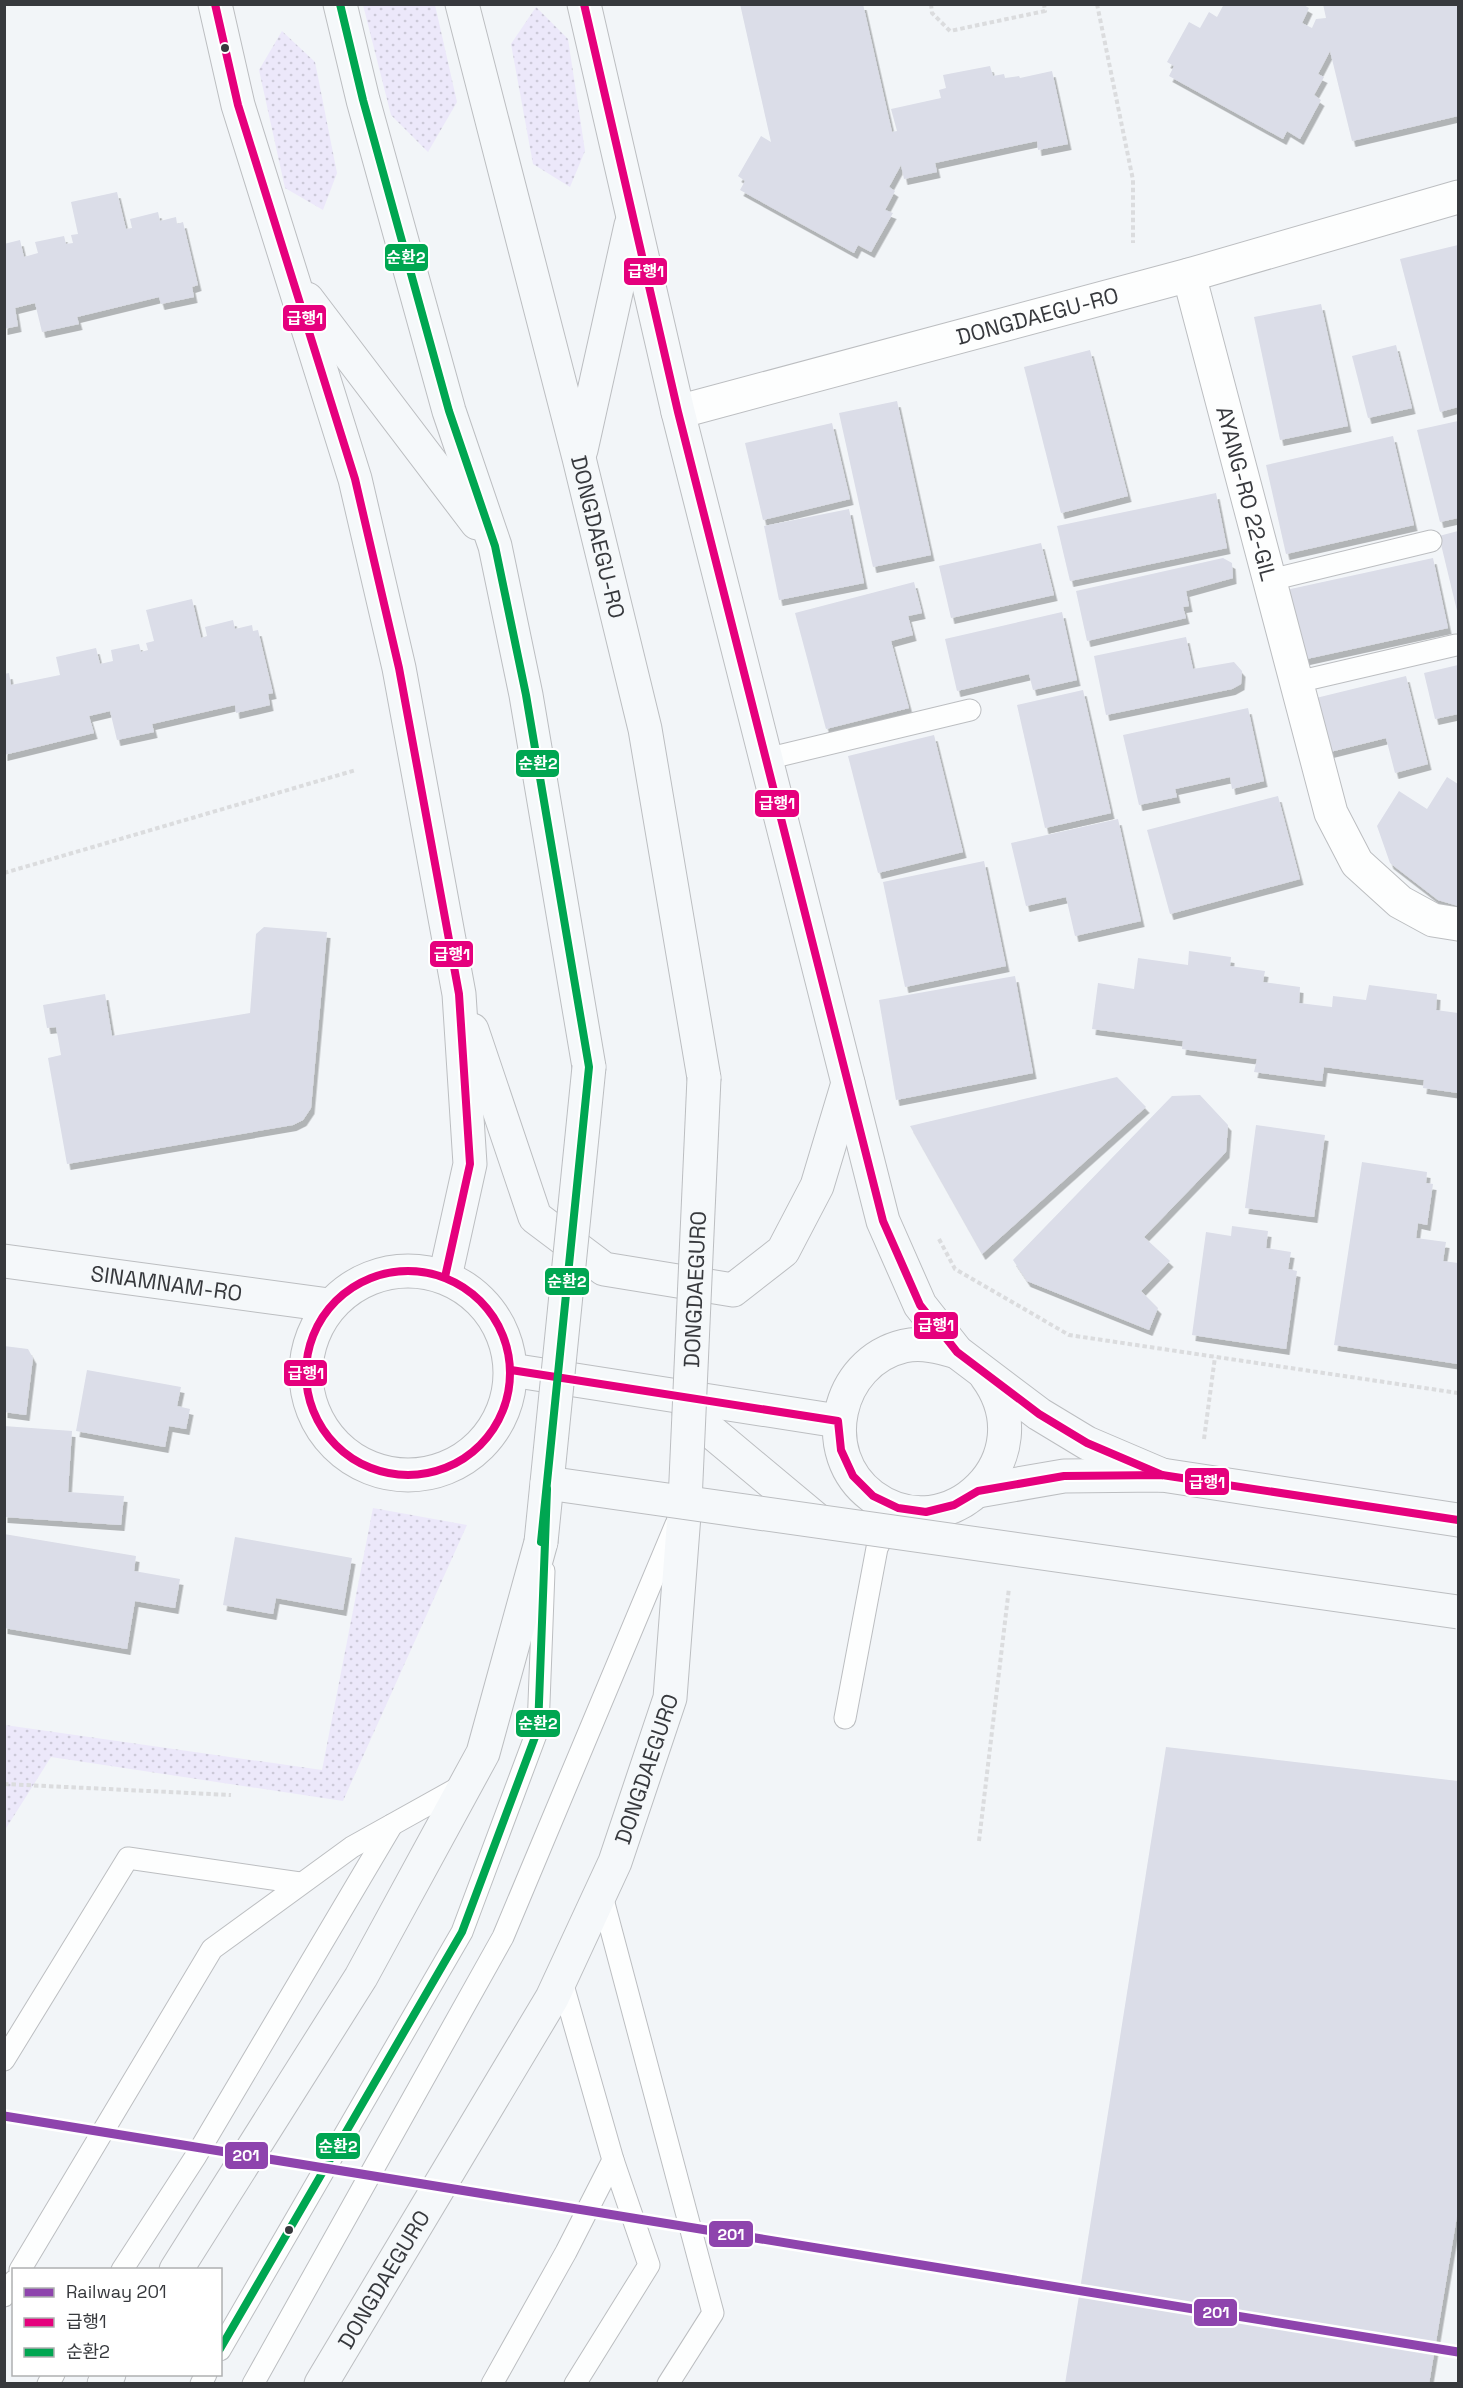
<svg xmlns="http://www.w3.org/2000/svg" width="1463" height="2388" font-family="'Space Grotesk','Noto Sans KR',sans-serif">
<style>
.green{fill:url(#green-dots)}
.building{fill:#dbdde8;filter:url(#shadow)}
.lines{fill:none;stroke-linecap:round;stroke-linejoin:round}
.lane-casing{stroke:#bcbec1;stroke-width:23}
.street-casing{stroke:#bcbec1;stroke-width:35}
.secondary-casing{stroke:#bcbec1;stroke-width:35}
.path{stroke:#dbdcde;stroke-width:4;stroke-dasharray:4.5 3;stroke-linecap:butt}
.lane{stroke:#fdfefe;stroke-width:21}
.street{stroke:#fdfefe;stroke-width:33}
.secondary{stroke:#f5f8fa;stroke-width:33}
.secondary-bridge-casing{stroke:#bcbec1;stroke-width:35;stroke-linecap:butt}
.secondary-bridge{stroke:#f5f8fa;stroke-width:33}
.bus-1-casing{stroke:#fff;stroke-width:12}
.bus-2-casing{stroke:#fff;stroke-width:12}
.bus-1{stroke:#e5007d;stroke-width:8}
.bus-2{stroke:#00a651;stroke-width:8}
.rail-1-casing{stroke:#fff;stroke-width:14}
.rail-1{stroke:#8e44ad;stroke-width:9}
.bus-dot{fill:#37393d;stroke:#fff;stroke-width:2}
.labels{text-anchor:middle;stroke-width:6;stroke-linejoin:round;paint-order:stroke}
.street-label{font-size:22px;fill:#37393d;stroke:#fff}
.line-badge{stroke:#fff;stroke-width:2}
.badge-label{font-size:16px;text-anchor:middle;font-weight:bold;fill:#fff}
</style>
<defs>
<pattern id="green-dots" width="8" height="8" patternUnits="userSpaceOnUse" patternTransform="scale(1.5)"><rect width="8" height="8" fill="#ece8fa"/><path d="M2 2h.1M6 6h.1" fill="none" stroke="#cbc8d7" stroke-width="1.8" stroke-linecap="round"/></pattern>
<filter id="shadow"><feDropShadow dx="3.5" dy="6" stdDeviation="0" flood-color="#0004"/></filter>
</defs>
<rect width="100%" height="100%" fill="#f2f5f8"/>
<!-- green -->
<g class="green">
<path d="M 363,5 L 435,5 L 457,102 L 428,152 L 391,115 Z"/>
<path d="M 536,7 L 568,39 L 585,151 L 570,187 L 533,164 L 511,44 Z"/>
<path d="M 282,31 L 315,62 L 337,173 L 323,210 L 285,188 L 259,70 Z"/>
<path d="M 373,1508 L 467,1525 L 343,1801 L 51,1757 L 5,1830 L 5,1725 L 322,1770 Z"/>
</g>
<!-- building -->
<g class="building">
<path d="M 740,4 L 863,4 L 892,132 L 897,131 L 891,109 L 941,98 L 939,90 L 946,88 L 943,75 L 990,66 L 993,76 L 1004,74 L 1005,78 L 1019,76 L 1020,78 L 1052,71 L 1068,144 L 1038,150 L 1037,141 L 935,163 L 937,172 L 904,179 L 901,165 L 889,187 L 895,191 L 885,210 L 893,213 L 871,252 L 858,245 L 854,253 L 740,190 L 745,181 L 738,176 L 761,136 L 771,142 Z"/>
<path d="M 1224,4 L 1302,4 L 1309,8 L 1302,23 L 1312,28 L 1316,19 L 1326,18 L 1323,4 L 1458,4 L 1458,116 L 1352,141 L 1330,51 L 1318,74 L 1324,77 L 1314,95 L 1321,100 L 1300,139 L 1287,131 L 1283,139 L 1169,76 L 1174,66 L 1167,62 L 1189,22 L 1200,28 L 1209,12 L 1217,17 Z"/>
<path d="M 117,192 L 126,229 L 132,228 L 130,219 L 158,212 L 160,221 L 176,217 L 177,224 L 183,222 L 198,285 L 192,287 L 194,297 L 161,304 L 159,297 L 77,317 L 79,324 L 42,332 L 35,303 L 15,308 L 18,326 L 4,329 L 4,244 L 20,240 L 24,257 L 38,253 L 35,242 L 64,236 L 66,244 L 73,243 L 71,235 L 78,234 L 71,202 Z"/>
<path d="M 1458,245 L 1458,407 L 1440,412 L 1400,259 Z"/>
<path d="M 1321,304 L 1348,426 L 1280,440 L 1254,317 Z"/>
<path d="M 1396,345 L 1412,408 L 1368,418 L 1352,356 Z"/>
<path d="M 1090,350 L 1128,496 L 1061,513 L 1024,367 Z"/>
<path d="M 897,401 L 931,555 L 873,567 L 839,413 Z"/>
<path d="M 1458,421 L 1458,518 L 1440,522 L 1417,430 Z"/>
<path d="M 832,423 L 850,499 L 763,520 L 745,443 Z"/>
<path d="M 1393,436 L 1414,525 L 1286,554 L 1266,465 Z"/>
<path d="M 1216,493 L 1227,548 L 1070,581 L 1057,526 Z"/>
<path d="M 849,509 L 864,583 L 779,600 L 764,526 Z"/>
<path d="M 1458,531 L 1458,615 L 1439,536 Z"/>
<path d="M 1041,543 L 1054,595 L 951,618 L 939,566 Z"/>
<path d="M 1223,558 L 1232,563 L 1233,578 L 1186,591 L 1189,606 L 1183,607 L 1186,618 L 1087,641 L 1076,591 Z"/>
<path d="M 1433,558 L 1448,628 L 1302,660 L 1286,590 Z"/>
<path d="M 914,582 L 922,613 L 908,616 L 913,635 L 891,641 L 909,708 L 826,729 L 795,613 Z"/>
<path d="M 192,599 L 201,638 L 207,636 L 205,627 L 233,620 L 235,629 L 252,625 L 253,631 L 258,630 L 273,693 L 268,694 L 270,705 L 236,713 L 235,705 L 152,724 L 154,732 L 117,740 L 110,711 L 89,716 L 94,733 L 4,755 L 4,674 L 9,673 L 11,685 L 60,675 L 56,657 L 96,648 L 100,664 L 113,661 L 111,650 L 139,644 L 141,652 L 148,650 L 146,643 L 154,641 L 146,610 Z"/>
<path d="M 1062,612 L 1077,680 L 1033,690 L 1029,674 L 957,691 L 945,639 Z"/>
<path d="M 1186,637 L 1193,669 L 1234,662 L 1242,671 L 1241,684 L 1232,689 L 1106,715 L 1094,656 Z"/>
<path d="M 1458,665 L 1458,714 L 1435,719 L 1424,673 Z"/>
<path d="M 1406,676 L 1428,764 L 1395,773 L 1386,738 L 1330,752 L 1316,698 Z"/>
<path d="M 1083,690 L 1111,813 L 1045,828 L 1017,705 Z"/>
<path d="M 1248,708 L 1264,781 L 1232,789 L 1230,777 L 1175,789 L 1177,797 L 1139,805 L 1123,735 Z"/>
<path d="M 934,735 L 963,852 L 878,873 L 848,756 Z"/>
<path d="M 1447,777 L 1458,784 L 1458,906 L 1438,900 L 1390,863 L 1377,826 L 1399,791 L 1427,809 Z"/>
<path d="M 1278,796 L 1300,879 L 1170,914 L 1147,830 Z"/>
<path d="M 1118,819 L 1141,921 L 1075,936 L 1066,897 L 1026,906 L 1011,843 Z"/>
<path d="M 984,861 L 1006,966 L 905,987 L 883,882 Z"/>
<path d="M 264,927 L 327,932 L 311,1108 L 303,1120 L 293,1125 L 67,1164 L 48,1058 L 61,1055 L 56,1027 L 47,1028 L 43,1005 L 105,994 L 112,1036 L 250,1013 L 256,934 Z"/>
<path d="M 1189,951 L 1231,957 L 1230,966 L 1265,971 L 1263,982 L 1300,987 L 1299,1003 L 1332,1007 L 1333,996 L 1366,1000 L 1369,985 L 1437,994 L 1436,1010 L 1458,1013 L 1458,1093 L 1423,1088 L 1424,1080 L 1324,1067 L 1322,1081 L 1254,1072 L 1257,1059 L 1182,1049 L 1183,1041 L 1092,1029 L 1098,983 L 1134,989 L 1138,958 L 1188,965 Z"/>
<path d="M 1015,976 L 1033,1073 L 896,1100 L 879,1000 Z"/>
<path d="M 1117,1077 L 1146,1107 L 982,1254 L 910,1126 Z"/>
<path d="M 1200,1095 L 1228,1125 L 1226,1152 L 1144,1237 L 1170,1261 L 1141,1291 L 1158,1308 L 1149,1330 L 1027,1281 L 1013,1260 L 1172,1096 Z"/>
<path d="M 1256,1125 L 1325,1135 L 1314,1217 L 1245,1208 Z"/>
<path d="M 1362,1162 L 1427,1172 L 1426,1183 L 1433,1184 L 1427,1225 L 1418,1223 L 1416,1238 L 1446,1242 L 1443,1261 L 1458,1263 L 1458,1364 L 1334,1345 Z"/>
<path d="M 1232,1226 L 1268,1231 L 1266,1248 L 1291,1252 L 1288,1269 L 1297,1271 L 1286,1349 L 1192,1335 L 1206,1232 L 1231,1236 Z"/>
<path d="M 4,1346 L 28,1349 L 33,1358 L 26,1415 L 4,1412 Z"/>
<path d="M 87,1370 L 181,1387 L 177,1406 L 190,1409 L 186,1429 L 169,1426 L 165,1447 L 76,1431 Z"/>
<path d="M 4,1426 L 72,1431 L 68,1492 L 124,1496 L 121,1525 L 4,1517 Z"/>
<path d="M 4,1534 L 136,1556 L 134,1571 L 180,1579 L 175,1608 L 135,1601 L 127,1649 L 4,1628 Z"/>
<path d="M 235,1537 L 352,1558 L 343,1610 L 276,1598 L 273,1614 L 223,1605 Z"/>
<path d="M 1166,1747 L 1458,1781 L 1458,2210 L 1429,2384 L 1065,2384 Z"/>
</g>
<g class="lines">
<defs>
<g id="lane">
<path d="M 1270,580 L 1431,541"/>
<path d="M 1297,682 L 1456,645"/>
<path d="M 766,759 L 970,710"/>
<path d="M 845,1718 L 877,1548 L 891,1522"/>
<path d="M 601,1892 L 713,2313 L 668,2384"/>
<path d="M 4,2060 L 128,1858 L 300,1883"/>
<path d="M 20,2270 L 212,1949 L 352,1847 L 465,1784"/>
<path d="M 122,2270 L 196,2156 L 392,1825"/>
<path d="M 4,2296 L 14,2281"/>
<path d="M 220,2350 L 462,1932 L 538,1729 L 544,1571"/>
<path d="M 48,2384 L 54,2374"/>
<path d="M 201,2384 L 206,2374"/>
<path d="M 253,2384 L 503,1937 L 676,1524"/>
<path d="M 492,2384 L 566,2252 L 613,2160 L 561,1978"/>
<path d="M 575,2384 L 649,2265 L 613,2160"/>
</g>
<g id="street">
<path id="s1" d="M 1189,275 L 1331,813 L 1357,863 L 1400,902 L 1433,920 L 1458,924"/>
<path id="s2" d="M 678,412 L 1189,275 L 1458,197"/>
</g>
<g id="secondary">
<path d="M 215,4 L 238,105 L 355,479 L 399,668 L 459,994 L 470,1164 L 445,1277"/>
<path d="M 340,4 L 363,100 L 449,411 L 495,546 L 526,695 L 589,1067"/>
<path id="s3" d="M 462,4 L 579,458 L 645,729 L 704,1078"/>
<path d="M 584,4 L 678,412 L 883,1221 L 920,1305 L 957,1352 L 1039,1414 L 1087,1443 L 1162,1475"/>
<path d="M 307,299 L 477,523"/>
<path d="M 581,450 L 631,225"/>
<path d="M 472,1030 L 535,1217 L 604,1269 L 733,1290 L 783,1251 L 817,1186 L 848,1083"/>
<path id="s4" d="M 4,1261 L 329,1305"/>
<circle cx="408" cy="1373" r="102"/>
<path d="M 957,1352 C 940,1347 922,1342 904,1346 C 836,1362 816,1454 872,1496 C 948,1552 1046,1457 986,1376"/>
<path d="M 511,1370 L 838,1421"/>
<path d="M 689,1413 L 817,1520"/>
<path d="M 978,1491 L 1064,1476 L 1162,1475 L 1458,1520"/>
<path d="M 176,2270 L 361,1977 L 483,1753 L 541,1542"/>
<path d="M 104,2384 L 109,2374"/>
<path id="s5" d="M 321,2384 L 552,1998 L 615,1862 L 670,1698 L 685,1502"/>
</g>
</defs>
<!-- lane casing -->
<use href="#lane" class="lane-casing"/>
<!-- street casing -->
<use href="#street" class="street-casing"/>
<!-- secondary casing -->
<use href="#secondary" class="secondary-casing"/>
<!-- path -->
<g class="path">
<path d="M 931,4 L 932,13 L 950,31 L 1045,11 L 1044,4"/>
<path d="M 1097,4 L 1133,180 L 1133,243"/>
<path d="M 4,873 L 356,770"/>
<path d="M 939,1239 L 955,1269 L 1069,1335 L 1458,1393"/>
<path d="M 1204,1439 L 1215,1357"/>
<path d="M 4,1784 L 231,1795"/>
<path d="M 979,1841 L 1009,1588"/>
</g>
<!-- lane -->
<use href="#lane" class="lane"/>
<!-- street -->
<use href="#street" class="street"/>
<!-- secondary -->
<use href="#secondary" class="secondary"/>
<defs>
<g id="secondary-bridge">
<path d="M 547,1483 L 1458,1612"/>
<path id="s6" d="M 685,1502 L 704,1078"/>
<path d="M 541,1542 L 589,1067"/>
</g>
</defs>
<!-- secondary-bridge casing -->
<use href="#secondary-bridge" class="secondary-bridge-casing"/>
<!-- secondary-bridge -->
<use href="#secondary-bridge" class="secondary-bridge"/>
<defs>
<g id="bus-1">
<path d="M 215,4 L 238,105 L 355,479 L 399,668 L 459,994 L 470,1164 L 445,1277"/>
<path d="M 584,4 L 678,412 L 883,1221 L 920,1305 L 957,1352 L 1039,1414 L 1087,1443 L 1162,1475"/>
<circle cx="408" cy="1373" r="102"/>
<path d="M 511,1370 L 838,1421 L 841,1450 L 853,1476 L 873,1496 L 898,1508 L 926,1512 L 954,1505 L 978,1491 L 1064,1476 L 1162,1475 L 1458,1520"/>
</g>
<g id="bus-2">
<path d="M 340,4 L 363,100 L 449,411 L 495,546 L 526,695 L 589,1067 L 541,1542"/>
<path d="M 220,2349 L 462,1932 L 538,1729 L 547,1489"/>
</g>
</defs>
<!-- bus-1 casing -->
<use href="#bus-1" class="bus-1-casing"/>
<!-- bus-2 casing -->
<use href="#bus-2" class="bus-2-casing"/>
<!-- bus-1 -->
<use href="#bus-1" class="bus-1"/>
<!-- bus-2 -->
<use href="#bus-2" class="bus-2"/>
<defs>
<path id="rail-1" d="M 4,2116 L 1458,2352"/>
</defs>
<!-- rail-1 casing -->
<use href="#rail-1" class="rail-1-casing"/>
<!-- rail-1 -->
<use href="#rail-1" class="rail-1"/>
</g>
<!-- markers -->
<g class="bus-dot">
<circle cx="225" cy="48" r="5"/>
<circle cx="289" cy="2230" r="5"/>
</g>
<g class="labels">
<!-- street labels -->
<g class="street-label">
<text dy="8" stroke="none"><textPath href="#s2" startOffset="372">DONGDAEGU-RO</textPath></text>
<text dy="8" stroke="none"><textPath href="#s1" startOffset="226">AYANG-RO 22-GIL</textPath></text>
<text dy="8" stroke="none"><textPath href="#s3" startOffset="550">DONGDAEGU-RO</textPath></text>
<text dy="8" stroke="none"><textPath href="#s4" startOffset="164">SINAMNAM-RO</textPath></text>
<text dy="8" stroke="none"><textPath href="#s6" startOffset="213">DONGDAEGURO</textPath></text>
<text dy="8" stroke="none"><textPath href="#s5" startOffset="698">DONGDAEGURO</textPath></text>
<text dy="8" stroke="none"><textPath href="#s5" startOffset="122">DONGDAEGURO</textPath></text>
</g>
</g>
<g class="line-badge">
<rect x="384" y="243" width="45" height="29" rx="6" fill="#00a651"/>
<rect x="623" y="257" width="45" height="29" rx="6" fill="#e5007d"/>
<rect x="282" y="304" width="45" height="28" rx="6" fill="#e5007d"/>
<rect x="515" y="749" width="45" height="29" rx="6" fill="#00a651"/>
<rect x="754" y="789" width="46" height="29" rx="6" fill="#e5007d"/>
<rect x="429" y="940" width="45" height="28" rx="6" fill="#e5007d"/>
<rect x="544" y="1267" width="46" height="29" rx="6" fill="#00a651"/>
<rect x="913" y="1311" width="46" height="29" rx="6" fill="#e5007d"/>
<rect x="283" y="1359" width="45" height="28" rx="6" fill="#e5007d"/>
<rect x="1184" y="1467" width="46" height="29" rx="6" fill="#e5007d"/>
<rect x="515" y="1709" width="46" height="29" rx="6" fill="#00a651"/>
<rect x="315" y="2132" width="46" height="28" rx="6" fill="#00a651"/>
<rect x="224" y="2141" width="45" height="29" rx="6" fill="#8e44ad"/>
<rect x="708" y="2220" width="46" height="28" rx="6" fill="#8e44ad"/>
<rect x="1193" y="2298" width="45" height="29" rx="6" fill="#8e44ad"/>
</g>
<g class="badge-label">
<text x="406" y="263">순환2</text>
<text x="646" y="277">급행1</text>
<text x="305" y="324">급행1</text>
<text x="538" y="769">순환2</text>
<text x="777" y="809">급행1</text>
<text x="452" y="960">급행1</text>
<text x="567" y="1287">순환2</text>
<text x="936" y="1331">급행1</text>
<text x="306" y="1379">급행1</text>
<text x="1207" y="1488">급행1</text>
<text x="538" y="1729">순환2</text>
<text x="338" y="2152">순환2</text>
<text x="246" y="2161">201</text>
<text x="731" y="2240">201</text>
<text x="1216" y="2318">201</text>
</g>
<!-- border -->
<rect width="1463" height="2388" fill="none" stroke="#37393d" stroke-width="12"/>
<!-- legend -->
<rect x="12" y="2268" width="210" height="108" fill="#ffffff" stroke="#afb0b1" stroke-width="1.5"/>
<rect x="24" y="2288" width="30" height="9" fill="#8e44ad" stroke="#afb0b1" stroke-width="1.5"/>
<text x="66" y="2298" font-size="18" fill="#37393d">Railway 201</text>
<rect x="24" y="2318" width="30" height="9" fill="#e5007d" stroke="#afb0b1" stroke-width="1.5"/>
<text x="66" y="2328" font-size="18" fill="#37393d">급행1</text>
<rect x="24" y="2348" width="30" height="9" fill="#00a651" stroke="#afb0b1" stroke-width="1.5"/>
<text x="66" y="2358" font-size="18" fill="#37393d">순환2</text>
</svg>
